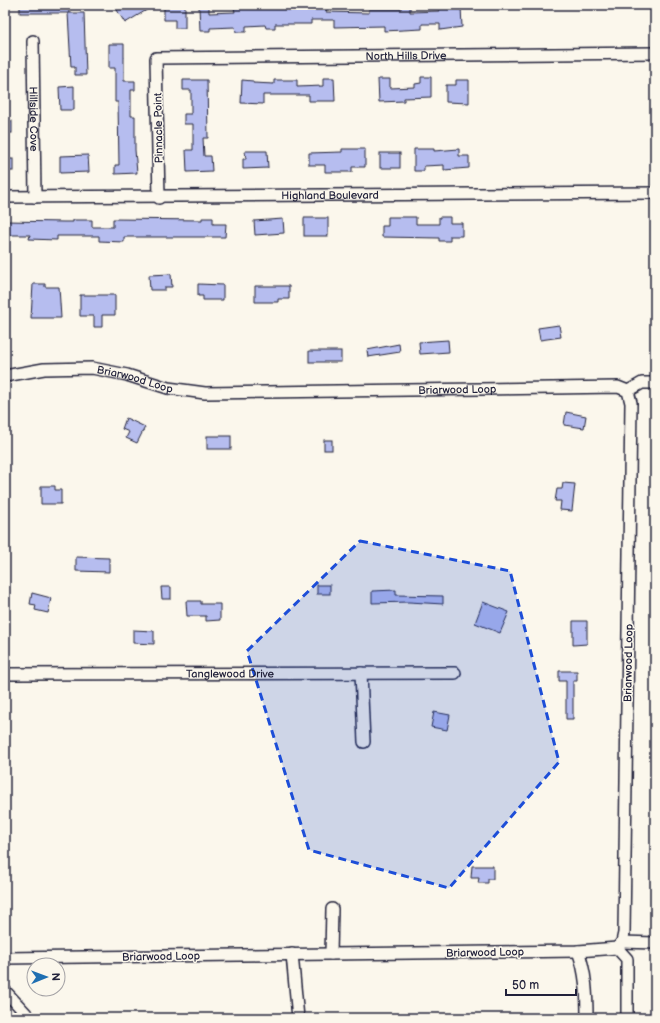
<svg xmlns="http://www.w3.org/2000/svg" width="660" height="1023" font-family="'Balsamiq Sans',sans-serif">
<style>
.building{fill:#b6bdef;stroke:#22223b}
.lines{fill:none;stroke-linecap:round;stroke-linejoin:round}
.minor-casing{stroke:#22223b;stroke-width:14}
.minor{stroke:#fbf7ec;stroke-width:11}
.marked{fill:#1d4ed8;fill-opacity:0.2;stroke:#1d4ed8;stroke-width:3;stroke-dasharray:8 5;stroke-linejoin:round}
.labels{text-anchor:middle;stroke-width:3;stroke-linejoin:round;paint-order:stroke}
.street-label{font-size:11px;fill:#22223b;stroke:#fbf7ec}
</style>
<rect width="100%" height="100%" fill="#fbf7ec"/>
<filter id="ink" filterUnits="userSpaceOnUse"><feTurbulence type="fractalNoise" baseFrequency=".025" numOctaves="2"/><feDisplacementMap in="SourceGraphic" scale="8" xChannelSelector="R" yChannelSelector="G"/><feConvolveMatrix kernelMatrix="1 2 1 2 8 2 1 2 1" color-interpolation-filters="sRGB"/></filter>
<g filter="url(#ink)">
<!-- building -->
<g class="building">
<rect x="20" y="5" width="49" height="8"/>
<path d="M 114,5 L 155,5 L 125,23 Z"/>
<path d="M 164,5 L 185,5 L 185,28 L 175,28 L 175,20 L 164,20 Z"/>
<path d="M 402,5 L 410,5 L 410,12 L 439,11 L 439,8 L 461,7 L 462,27 L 440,30 L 440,24 L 422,24 L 422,29 L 384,31 L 384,26 L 334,27 L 334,20 L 311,20 L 311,24 L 275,24 L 275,28 L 266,28 L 265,25 L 246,26 L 246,32 L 236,32 L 235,27 L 210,28 L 210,31 L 200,31 L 199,6 L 209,6 L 209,13 L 235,12 L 234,8 L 300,6 L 327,6 L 326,12 L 369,13 L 369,9 L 402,9 Z"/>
<path d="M 68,13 L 84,13 L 86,75 L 75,75 L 75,67 L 71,67 Z"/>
<path d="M 109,44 L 124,44 L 124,81 L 135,81 L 135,90 L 131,90 L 131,116 L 135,116 L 135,150 L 137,173 L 115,174 L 115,165 L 119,165 L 118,102 L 115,102 L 115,68 L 109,68 Z"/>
<path d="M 421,77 L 431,77 L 431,97 L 404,98 L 404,101 L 379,102 L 378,79 L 390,79 L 390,88 L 415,87 L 415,84 L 421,83 Z"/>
<path d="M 323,78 L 334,78 L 335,101 L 309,101 L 309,95 L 263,95 L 263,104 L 241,103 L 242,80 L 253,81 L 253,83 L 274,84 L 274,80 L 297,80 L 297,87 L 323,86 Z"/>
<path d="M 183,80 L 207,80 L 208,138 L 203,138 L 204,156 L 211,156 L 212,171 L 187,172 L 186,150 L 193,150 L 193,124 L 184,124 L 184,114 L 191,114 L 191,90 L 183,90 Z"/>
<path d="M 456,80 L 469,80 L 469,103 L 446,102 L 446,85 L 456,85 Z"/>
<path d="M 74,86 L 74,110 L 60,110 L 59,87 Z"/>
<rect x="5" y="121" width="7" height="12"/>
<path d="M 342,149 L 365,149 L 365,167 L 352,167 L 352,172 L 325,172 L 325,165 L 309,165 L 309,153 L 342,152 Z"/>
<path d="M 414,149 L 434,149 L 434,151 L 459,149 L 459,156 L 469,156 L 469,168 L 444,170 L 444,165 L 424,166 L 424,171 L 414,171 Z"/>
<path d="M 245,151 L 267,151 L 268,168 L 243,169 L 243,159 L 246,159 Z"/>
<rect x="380" y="153" width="20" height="15"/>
<path d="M 88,155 L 89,172 L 60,173 L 60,156 Z"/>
<rect x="5" y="159" width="8" height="12"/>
<path d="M 388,217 L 416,217 L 416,224 L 439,224 L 439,217 L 450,217 L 450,223 L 462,223 L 462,236 L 450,236 L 450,241 L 439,241 L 439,238 L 382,237 L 382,226 L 388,226 Z"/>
<path d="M 202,218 L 213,218 L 213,224 L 226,224 L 225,237 L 124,237 L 124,242 L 99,241 L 99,236 L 57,236 L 57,240 L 29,239 L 30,235 L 5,235 L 5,221 L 64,222 L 73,222 L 73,220 L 92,220 L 92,227 L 113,227 L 113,219 L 202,220 Z"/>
<rect x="304" y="218" width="24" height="18"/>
<path d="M 283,219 L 284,233 L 255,235 L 254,221 Z"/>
<path d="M 171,274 L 172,287 L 165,287 L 165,290 L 150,290 L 149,275 Z"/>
<path d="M 33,284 L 45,284 L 45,287 L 59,287 L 61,318 L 31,318 Z"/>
<path d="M 198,284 L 223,285 L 223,300 L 203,300 L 203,296 L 198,296 Z"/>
<path d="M 255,286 L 289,286 L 289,299 L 278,299 L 278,302 L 255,302 Z"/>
<path d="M 80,295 L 115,295 L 115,315 L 102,315 L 102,327 L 94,327 L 94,316 L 80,316 Z"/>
<path d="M 559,325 L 561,337 L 540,340 L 538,328 Z"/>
<path d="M 448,340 L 449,352 L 420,354 L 419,342 Z"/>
<path d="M 399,344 L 400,352 L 368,357 L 367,350 Z"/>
<rect x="309" y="351" width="32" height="11"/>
<path d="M 566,412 L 586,416 L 584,428 L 564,425 Z"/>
<path d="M 126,418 L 145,427 L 137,443 L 126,438 L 129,432 L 122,429 Z"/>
<rect x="207" y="436" width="24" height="13"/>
<rect x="324" y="440" width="8" height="10"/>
<path d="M 563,483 L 575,484 L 572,511 L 560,510 L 561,501 L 555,501 L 557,489 L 562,489 Z"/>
<path d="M 41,486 L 55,486 L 55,490 L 61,490 L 61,504 L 41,504 Z"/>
<path d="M 76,557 L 109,558 L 109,572 L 76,571 Z"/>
<rect x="317" y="585" width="13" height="9"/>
<path d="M 161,587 L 171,587 L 171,599 L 162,599 Z"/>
<path d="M 396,590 L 396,595 L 443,596 L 443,604 L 409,602 L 372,603 L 372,591 Z"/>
<path d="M 32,593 L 51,598 L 48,613 L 35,610 L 36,605 L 30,604 Z"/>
<path d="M 186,601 L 201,601 L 201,604 L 220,604 L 220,620 L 206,621 L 206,616 L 187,616 Z"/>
<path d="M 483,602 L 509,612 L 500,633 L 475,623 Z"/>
<path d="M 573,621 L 587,621 L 587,644 L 573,645 Z"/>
<path d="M 133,630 L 154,631 L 154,644 L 133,643 Z"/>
<path d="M 559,671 L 577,671 L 577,681 L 573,681 L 573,719 L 566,719 L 566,681 L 559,681 Z"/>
<path d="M 434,712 L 450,715 L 447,730 L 431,727 Z"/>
<path d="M 472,866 L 493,866 L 493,879 L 488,879 L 488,883 L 478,883 L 479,878 L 471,878 Z"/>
</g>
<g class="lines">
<defs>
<g id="minor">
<path id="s1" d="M 33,41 L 35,197"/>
<path id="s2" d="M 5,197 L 655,193"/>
<path id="s3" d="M 159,198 L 156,58 L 655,53"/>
<path id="s4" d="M 5,376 L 44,369 L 92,368 L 127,375 L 168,388 L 205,393 L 618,387 L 628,391 L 631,403 L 624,933 L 622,942 L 617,948 L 578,951 L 5,958"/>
<path d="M 628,391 L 642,383 L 655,383"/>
<path d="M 361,673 L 364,742"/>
<path id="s5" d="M 5,674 L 455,673"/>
<path d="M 622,942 L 655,943"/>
<path d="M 617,948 L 627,959 L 627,1018"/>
<path d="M 578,951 C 586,972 587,995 587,1018"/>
<path d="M 292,954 L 298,1018"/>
<path d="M 331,954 L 332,909"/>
<path d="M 5,991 L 30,1018"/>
</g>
</defs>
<!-- minor casing -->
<use href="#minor" class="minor-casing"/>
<!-- minor -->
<use href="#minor" class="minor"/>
</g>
</g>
<!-- marked area -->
<path class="marked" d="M 360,541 L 510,571 L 559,762 L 449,888 L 309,850 L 247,651 Z"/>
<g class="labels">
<!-- street labels -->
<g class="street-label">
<text dy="4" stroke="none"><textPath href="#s3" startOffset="390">North Hills Drive</textPath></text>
<text dy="4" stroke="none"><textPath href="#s1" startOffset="78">Hillside Cove</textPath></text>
<text transform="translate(158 128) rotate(-91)" y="4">Pinnacle Point</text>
<text dy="4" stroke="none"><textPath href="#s2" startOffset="325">Highland Boulevard</textPath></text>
<text dy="4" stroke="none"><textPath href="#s4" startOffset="132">Briarwood Loop</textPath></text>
<text dy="4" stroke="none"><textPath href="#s4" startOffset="456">Briarwood Loop</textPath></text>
<text transform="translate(628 663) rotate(-89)" y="4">Briarwood Loop</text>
<text dy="4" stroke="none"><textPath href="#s5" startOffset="225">Tanglewood Drive</textPath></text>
<text transform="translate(485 952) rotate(-1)" y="4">Briarwood Loop</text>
<text transform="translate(161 956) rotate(-1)" y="4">Briarwood Loop</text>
</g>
</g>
<!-- margin -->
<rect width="660" height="1023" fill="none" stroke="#fbf7ec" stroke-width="20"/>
<rect x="10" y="10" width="640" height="1003" fill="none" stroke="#22223b" stroke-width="1.5" filter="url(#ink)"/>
<!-- north arrow -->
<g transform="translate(46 977) rotate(89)"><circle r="19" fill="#fbf7ec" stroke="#a4a2a5"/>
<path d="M0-3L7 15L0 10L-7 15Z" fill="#1f6fb2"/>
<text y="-6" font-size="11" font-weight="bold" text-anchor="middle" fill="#22223b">N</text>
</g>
<!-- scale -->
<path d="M506 989v6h70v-6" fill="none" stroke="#22223b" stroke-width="2"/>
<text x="512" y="989" font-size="12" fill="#22223b" stroke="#fbf7ec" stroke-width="3" paint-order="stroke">50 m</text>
</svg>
